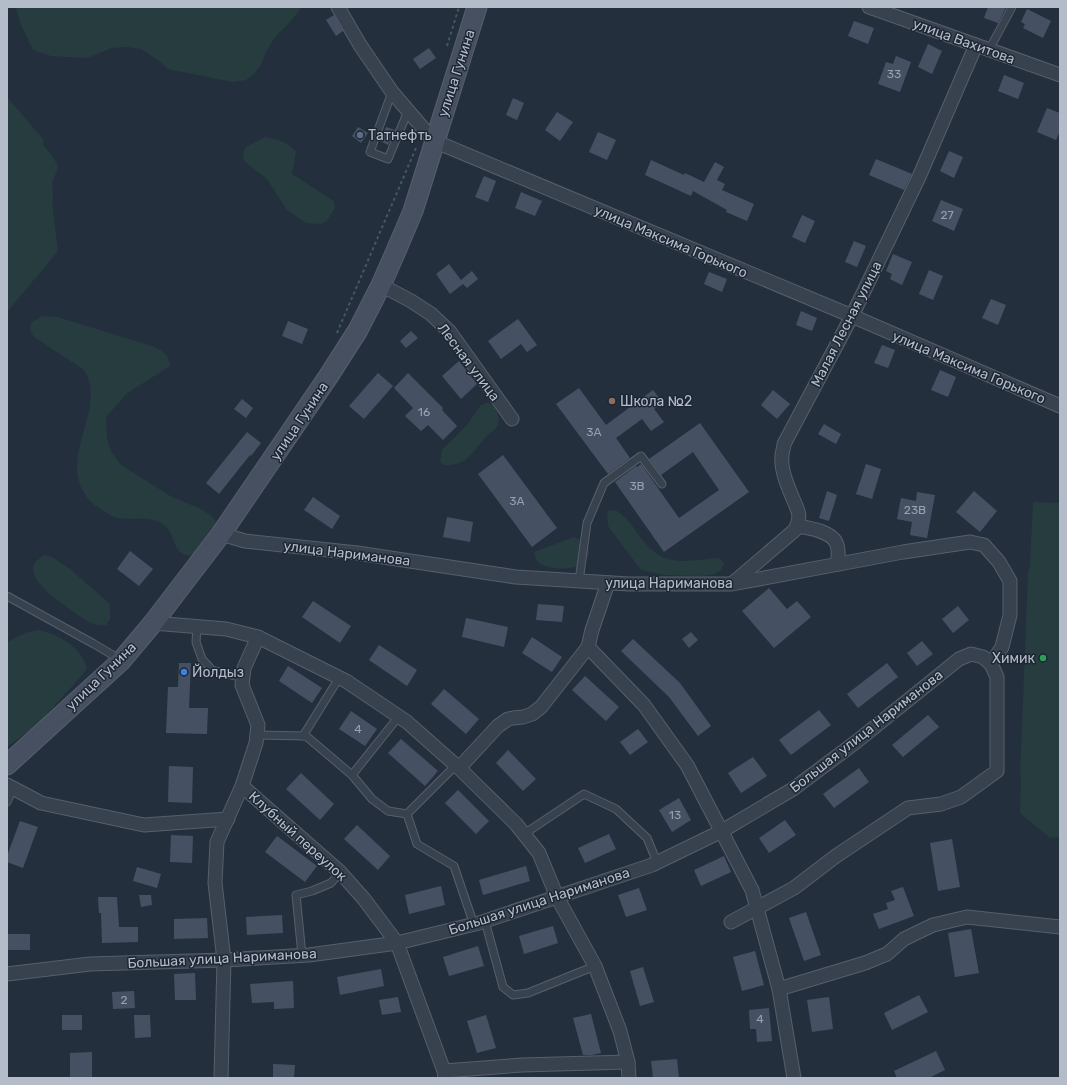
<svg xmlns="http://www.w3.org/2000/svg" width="1067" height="1085" font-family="Rubik,sans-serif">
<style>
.green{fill:#263c3f}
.building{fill:#455162}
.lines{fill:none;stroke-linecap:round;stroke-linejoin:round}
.service-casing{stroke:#565f6c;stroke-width:9}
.minor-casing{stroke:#565f6c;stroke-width:15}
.secondary-casing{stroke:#565f6c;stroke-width:21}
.path{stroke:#44595c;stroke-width:2;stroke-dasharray:3 3;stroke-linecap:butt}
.service{stroke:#38414e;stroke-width:7}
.minor{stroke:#38414e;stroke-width:13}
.secondary{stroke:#465061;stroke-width:19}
.service-dot{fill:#5c6f8a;stroke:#1d2633;stroke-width:1.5}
.education-dot{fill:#8d6e63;stroke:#1d2633;stroke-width:1.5}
.leisure-dot{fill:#2e9e5b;stroke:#1d2633;stroke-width:1.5}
.shop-dot{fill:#3f7fe0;stroke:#1d2633;stroke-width:1.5}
.labels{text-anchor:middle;stroke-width:3;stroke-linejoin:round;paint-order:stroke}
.number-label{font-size:12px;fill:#98a1af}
.street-label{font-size:14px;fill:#b4bcc9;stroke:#1d2633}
.poi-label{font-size:14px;fill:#b4bcc9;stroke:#1d2633;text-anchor:start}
</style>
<rect width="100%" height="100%" fill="#242f3e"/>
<!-- green -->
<g class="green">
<path d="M 16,7 L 302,7 L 289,23 L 275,37 L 266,52 L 261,65 L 254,74 L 246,80 L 233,82 L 168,69 L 159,61 L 141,49 L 127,47 L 112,48 L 87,58 L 51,56 L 33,50 L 20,23 Z"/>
<path d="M 7,97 L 43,139 L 44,147 L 47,149 L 58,165 L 57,171 L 52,182 L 53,201 L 52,202 L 58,251 L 7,312 Z"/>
<path d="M 265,137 C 277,139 288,142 296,152 L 292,174 L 334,201 L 335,208 L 327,221 L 321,224 L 306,223 L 287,210 L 267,179 L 244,161 L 243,153 L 246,147 Z"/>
<path d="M 42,316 L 57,317 L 152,346 C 163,352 168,352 170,366 L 126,394 L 106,417 L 107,439 L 112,453 L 121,465 L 172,497 L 199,508 L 212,516 L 216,522 L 215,529 L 195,555 C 174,558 177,542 168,529 C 166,526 162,523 159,522 C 147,516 132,520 119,518 C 114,518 103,511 98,507 C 91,503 86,497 82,489 C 63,452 107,404 84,371 C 82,367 76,365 72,362 C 59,354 47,345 34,337 L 30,330 L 31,323 Z"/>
<path d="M 486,403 C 488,403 490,403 492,405 C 497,408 500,419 498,425 C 495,431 489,433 485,438 C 472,452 467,466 445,465 L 440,462 L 442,450 L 467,425 L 480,406 Z"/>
<path d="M 1033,502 L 1060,503 L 1060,837 L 1050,838 L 1020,813 L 1021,778 L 1020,777 L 1028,574 L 1030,566 Z"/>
<path d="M 615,510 C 625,515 631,524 638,534 C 663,569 681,561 719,558 L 724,563 L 721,570 L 714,574 L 700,576 L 663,575 L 641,570 L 608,526 L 607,511 Z"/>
<path d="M 574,537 C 577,539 581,541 585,543 C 588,546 589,550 589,554 C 586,572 547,572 537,561 C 535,559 535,556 534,552 Z"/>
<path d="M 45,555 L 52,557 L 70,569 L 110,604 L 110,619 L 106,625 C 101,625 96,625 91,623 C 79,617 70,609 60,602 C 46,591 17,569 45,555 Z"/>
<path d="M 37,630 C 58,633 81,647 87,668 L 83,674 L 37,725 L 7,747 L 7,643 C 16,636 26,633 37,630 Z"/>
</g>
<!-- building -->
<g class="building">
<path d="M 988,7 L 1006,7 L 998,23 L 984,18 Z"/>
<path d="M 1027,9 L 1051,21 L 1043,38 L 1023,28 L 1025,24 L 1021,22 Z"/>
<path d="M 334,15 L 343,31 L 336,36 L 326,20 Z"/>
<path d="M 854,21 L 874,28 L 868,44 L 848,36 Z"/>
<path d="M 928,44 L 942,51 L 932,74 L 918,67 Z"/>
<path d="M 429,48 L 436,58 L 420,69 L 413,59 Z"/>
<path d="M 896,56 L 911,62 L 900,92 L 878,84 L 886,62 L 893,64 Z"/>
<path d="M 1004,75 L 1024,83 L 1018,99 L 998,91 Z"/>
<path d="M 513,98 L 524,103 L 517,120 L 506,115 Z"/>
<path d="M 1047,108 L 1060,113 L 1060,131 L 1056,140 L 1037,132 Z"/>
<path d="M 557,112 L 573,122 L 560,141 L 545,130 Z"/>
<path d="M 358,127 L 368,133 L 361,143 L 352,136 Z"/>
<path d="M 386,127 L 395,130 L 388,145 L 380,141 Z"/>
<path d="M 598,132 L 616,140 L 607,160 L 589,152 Z"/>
<path d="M 949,151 L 963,157 L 954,178 L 940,171 Z"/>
<path d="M 876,159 L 912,174 L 904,190 L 869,175 Z"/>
<path d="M 651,160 L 684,175 L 685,173 L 704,182 L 715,162 L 724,167 L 717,180 L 725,184 L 722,190 L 754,204 L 747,221 L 726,212 L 727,210 L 693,191 L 691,196 L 645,175 Z"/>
<path d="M 484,176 L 496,181 L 488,202 L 475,197 Z"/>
<path d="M 521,192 L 542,201 L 535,216 L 515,208 Z"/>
<path d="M 941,200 L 963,209 L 954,231 L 932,221 Z"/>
<path d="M 802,215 L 815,221 L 805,243 L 792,237 Z"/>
<path d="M 854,241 L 866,246 L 857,267 L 845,262 Z"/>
<path d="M 893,254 L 912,262 L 902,285 L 890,279 L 892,274 L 886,271 Z"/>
<path d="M 449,264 L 461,280 L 472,271 L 478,279 L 467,288 L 463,284 L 450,294 L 436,274 Z"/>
<path d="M 929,270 L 943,276 L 933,300 L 919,294 Z"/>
<path d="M 709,272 L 727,279 L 722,292 L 704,284 Z"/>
<path d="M 991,299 L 1006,305 L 998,325 L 982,318 Z"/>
<path d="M 801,311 L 817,318 L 812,331 L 796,325 Z"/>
<path d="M 518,319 L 537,345 L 527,352 L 521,344 L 501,359 L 488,341 Z"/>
<path d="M 288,321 L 308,329 L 302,344 L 282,336 Z"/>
<path d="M 411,331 L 418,338 L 406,348 L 400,341 Z"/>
<path d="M 882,345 L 895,350 L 888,368 L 874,363 Z"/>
<path d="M 459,361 L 477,384 L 461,399 L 442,376 Z"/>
<path d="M 940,370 L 956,377 L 948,397 L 931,390 Z"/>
<path d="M 378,373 L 393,386 L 364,419 L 349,406 Z"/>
<path d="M 408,373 L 443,408 L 442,410 L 457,426 L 443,440 L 428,425 L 421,431 L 405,416 L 413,408 L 394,388 Z"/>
<path d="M 579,388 L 606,425 L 653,390 L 663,403 L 654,409 L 664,422 L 651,431 L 642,419 L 616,438 L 630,458 L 608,474 L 556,404 Z"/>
<path d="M 773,390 L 790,404 L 777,419 L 761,405 Z"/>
<path d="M 242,399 L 253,408 L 246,418 L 234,409 Z"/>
<path d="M 700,423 L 749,492 L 664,552 L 615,482 L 636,466 L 637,467 L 641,464 L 679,518 L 719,490 L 693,452 L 661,475 L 649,459 Z"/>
<path d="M 824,424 L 841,434 L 836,444 L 818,434 Z"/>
<path d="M 247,432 L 261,443 L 251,456 L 250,455 L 219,494 L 206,483 Z"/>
<path d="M 503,455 L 557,528 L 532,547 L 478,474 Z"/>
<path d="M 866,464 L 881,469 L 872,499 L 856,494 Z"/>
<path d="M 827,491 L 837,495 L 829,521 L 819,518 Z"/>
<path d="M 974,491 L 997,511 L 980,532 L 956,512 Z"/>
<path d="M 917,492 L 935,495 L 927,538 L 910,535 L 912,522 L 897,519 L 901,498 L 916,501 Z"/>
<path d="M 313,497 L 340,516 L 332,529 L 304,510 Z"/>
<path d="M 447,517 L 473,522 L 470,542 L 443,537 Z"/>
<path d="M 130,551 L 153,569 L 139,586 L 117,569 Z"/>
<path d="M 769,588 L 787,609 L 797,601 L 811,617 L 774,648 L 742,611 Z"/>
<path d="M 313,601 L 351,626 L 340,643 L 302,617 Z"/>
<path d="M 538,604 L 564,606 L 562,622 L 536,620 Z"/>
<path d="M 958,606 L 969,620 L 953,633 L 942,619 Z"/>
<path d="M 466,618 L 508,627 L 504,647 L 462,637 Z"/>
<path d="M 691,632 L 698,640 L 689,648 L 682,639 Z"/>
<path d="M 532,637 L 562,657 L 552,672 L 522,653 Z"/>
<path d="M 633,639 L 680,683 L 711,726 L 698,736 L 669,697 L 621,651 Z"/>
<path d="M 922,641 L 933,654 L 917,666 L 907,653 Z"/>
<path d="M 379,645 L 417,670 L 407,686 L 369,660 Z"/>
<path d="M 179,663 L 191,663 L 189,708 L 208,708 L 207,734 L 166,733 L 168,687 L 178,687 Z"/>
<path d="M 887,663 L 898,677 L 858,708 L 847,694 Z"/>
<path d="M 288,666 L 322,688 L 312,703 L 279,681 Z"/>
<path d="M 585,676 L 619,707 L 606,721 L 572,690 Z"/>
<path d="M 444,689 L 479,719 L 466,734 L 431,704 Z"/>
<path d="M 819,710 L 831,725 L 791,755 L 779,740 Z"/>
<path d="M 351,711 L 377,729 L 365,746 L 339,729 Z"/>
<path d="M 928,715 L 939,727 L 903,757 L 892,745 Z"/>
<path d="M 638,729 L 648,742 L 630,755 L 620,742 Z"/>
<path d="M 401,739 L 438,771 L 425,786 L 388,753 Z"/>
<path d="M 508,750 L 536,779 L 523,791 L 496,763 Z"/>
<path d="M 753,757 L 767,776 L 741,793 L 728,773 Z"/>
<path d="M 169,766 L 193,767 L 192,803 L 168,802 Z"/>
<path d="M 859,768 L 869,782 L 834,808 L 823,794 Z"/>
<path d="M 301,773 L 334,804 L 320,820 L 286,789 Z"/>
<path d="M 458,790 L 489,821 L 476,834 L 445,803 Z"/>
<path d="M 679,798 L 691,820 L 672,832 L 659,810 Z"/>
<path d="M 785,820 L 796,835 L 769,853 L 759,838 Z"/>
<path d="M 20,821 L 38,827 L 23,868 L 7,862 L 7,856 Z"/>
<path d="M 357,825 L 390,856 L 378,870 L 344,839 Z"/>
<path d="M 609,834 L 616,849 L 585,863 L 578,848 Z"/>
<path d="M 171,835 L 193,836 L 192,863 L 170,862 Z"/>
<path d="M 277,836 L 317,866 L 305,882 L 265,852 Z"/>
<path d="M 952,839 L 960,887 L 938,891 L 930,843 Z"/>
<path d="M 724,856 L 731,872 L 701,886 L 694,870 Z"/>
<path d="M 526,866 L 530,881 L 483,895 L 479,880 Z"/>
<path d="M 137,867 L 161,874 L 157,888 L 133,881 Z"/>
<path d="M 441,886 L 445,905 L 409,914 L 405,895 Z"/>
<path d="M 903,887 L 914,916 L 879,929 L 873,914 L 888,909 L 886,903 L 895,900 L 891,891 Z"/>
<path d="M 639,888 L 647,910 L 626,917 L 618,895 Z"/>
<path d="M 139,895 L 151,895 L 152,905 L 141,907 Z"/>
<path d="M 98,897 L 117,897 L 119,927 L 138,927 L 138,942 L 102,943 L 101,913 L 99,913 Z"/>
<path d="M 806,912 L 821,955 L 804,961 L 789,918 Z"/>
<path d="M 282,915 L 283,933 L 247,935 L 246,917 Z"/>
<path d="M 207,918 L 208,938 L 174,939 L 174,919 Z"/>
<path d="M 553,926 L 558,943 L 524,954 L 519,936 Z"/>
<path d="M 971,929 L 979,973 L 955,977 L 948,933 Z"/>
<rect x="7" y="934" width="23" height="16"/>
<path d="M 478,946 L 484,966 L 449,976 L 443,957 Z"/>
<path d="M 755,951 L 764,985 L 742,991 L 733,957 Z"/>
<path d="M 643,967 L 654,1002 L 640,1006 L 630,971 Z"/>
<path d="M 381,969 L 384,986 L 340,995 L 337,977 Z"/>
<path d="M 195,973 L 196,1000 L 175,1000 L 174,974 Z"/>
<path d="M 293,981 L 294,1008 L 274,1009 L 274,1002 L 252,1003 L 250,984 Z"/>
<path d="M 134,991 L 135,1008 L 113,1009 L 112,992 Z"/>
<path d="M 919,995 L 928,1012 L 892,1030 L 884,1013 Z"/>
<path d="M 398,997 L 401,1012 L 382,1015 L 379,1000 Z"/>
<path d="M 829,997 L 833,1029 L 812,1032 L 807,1000 Z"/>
<path d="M 769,1008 L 772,1041 L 757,1042 L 756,1029 L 750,1029 L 749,1010 Z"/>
<path d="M 591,1014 L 601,1053 L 592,1055 L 583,1055 L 573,1018 Z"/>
<rect x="62" y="1015" width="20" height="15"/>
<path d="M 134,1015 L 150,1015 L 151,1037 L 135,1038 Z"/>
<path d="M 486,1015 L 496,1048 L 477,1053 L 467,1021 Z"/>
<path d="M 936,1051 L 945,1070 L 929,1078 L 897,1078 L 894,1071 Z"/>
<path d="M 92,1052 L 92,1078 L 70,1078 L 70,1053 Z"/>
<path d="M 677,1059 L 679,1078 L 653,1078 L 651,1061 Z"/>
<path d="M 273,1064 L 295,1065 L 294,1078 L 273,1078 Z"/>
</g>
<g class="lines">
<defs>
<g id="service">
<path d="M 989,50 L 1012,7"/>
<path d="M 392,92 L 370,152 L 388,159 L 408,111"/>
<path d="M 579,581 L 587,523 L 604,483 L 641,456 L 662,484"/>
<path d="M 7,596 L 94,644 L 121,660"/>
<path d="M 197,626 L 196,642 L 202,659 L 212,670 L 243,678"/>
<path d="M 257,735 L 306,736 L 352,775 L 372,799 L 388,811 L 407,814"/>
<path d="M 303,736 L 339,678"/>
<path d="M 456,765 L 407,814 L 417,844 L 454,866 L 474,925"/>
<path d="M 352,775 L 399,716"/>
<path d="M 7,802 L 13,788"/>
<path d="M 524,834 L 584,794 L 616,809 L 647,838 L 657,862"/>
<path d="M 485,921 L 503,987 L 513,995 L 528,993 L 595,966"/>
<path d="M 302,955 L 296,895 L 312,891 L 331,883 L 340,872"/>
</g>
<g id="minor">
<path d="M 338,7 L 360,45 L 392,92 L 434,141 L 852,316 L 1060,406"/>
<path d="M 869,7 L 1060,75"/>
<path d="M 381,285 L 411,301 L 431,314 L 450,332 L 512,419"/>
<path d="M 797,526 C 809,528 833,531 837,545 C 839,550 838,558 838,564"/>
<path d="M 221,534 L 245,541 L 357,553 L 516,577 L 629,584 L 732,584 L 903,552 L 970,542 L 984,545 L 999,562 L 1010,581 L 1010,615 L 1002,647 L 991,664"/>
<path d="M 733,583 L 795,530 C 798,523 800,518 798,511 C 792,495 780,473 782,456 C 782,452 784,448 784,444 L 852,316 L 919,177 L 976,45"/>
<path d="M 153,623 L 226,629 L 258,637 L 346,681 L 407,722 L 459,768 L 516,824 L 539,853 L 557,897 L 595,966 L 620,1031 L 628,1062 L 629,1078"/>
<path d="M 588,647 L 644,705 L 687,765 L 752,890 L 779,989 L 794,1078"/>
<path d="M 459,768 L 498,726 L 508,719 L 513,718 L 523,717 L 532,714 L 541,707 L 588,647 L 592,630 L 608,583"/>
<path d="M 7,785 L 41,803 L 144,825 L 228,819"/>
<path d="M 242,786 L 340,872 L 364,899 L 397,943 L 444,1071 L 445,1078"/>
<path d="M 7,974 L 90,964 L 224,960 L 309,955 L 397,943 L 479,923 L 652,865 L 722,831 L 793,789 L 856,742 L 959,659 L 971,654 L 983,657 L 991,664 L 997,677 L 997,771 L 961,797 L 941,804 L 908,808 L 836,856 L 794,888 L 731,922"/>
<path d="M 779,989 L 865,963 L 887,954 L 904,939 L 933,925 L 967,917 L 1060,927"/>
<path d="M 444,1071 L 522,1065 L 628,1062"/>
<path d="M 221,1078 L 224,960 L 215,883 L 217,842 L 242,786 L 256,743 L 258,725 L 242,685 L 244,668 L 258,637"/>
</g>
<path id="secondary" d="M 7,765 L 121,661 L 153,623 L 221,534 L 328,377 L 358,330 L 381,285 L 396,251 L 413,211 L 477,7"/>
</defs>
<!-- service casing -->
<use href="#service" class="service-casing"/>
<!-- minor casing -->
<use href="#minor" class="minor-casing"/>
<!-- secondary casing -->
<use href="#secondary" class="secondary-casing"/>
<!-- path -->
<g class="path">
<path d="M 447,46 L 459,7"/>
<path d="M 337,333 L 416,148"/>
</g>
<!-- service -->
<use href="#service" class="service"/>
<!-- minor -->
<use href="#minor" class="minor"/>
<!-- secondary -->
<use href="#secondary" class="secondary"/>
</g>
<!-- markers -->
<circle class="service-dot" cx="360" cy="135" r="4"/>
<circle class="education-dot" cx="612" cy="401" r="4"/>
<circle class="leisure-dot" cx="1043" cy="658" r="4"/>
<circle class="shop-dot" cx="184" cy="672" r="4"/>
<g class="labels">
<!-- number labels -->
<g class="number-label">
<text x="894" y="78">33</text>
<text x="947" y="219">27</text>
<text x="424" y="416">16</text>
<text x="594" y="436">3А</text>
<text x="637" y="490">3В</text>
<text x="517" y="505">3А</text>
<text x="915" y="514">23В</text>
<text x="358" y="733">4</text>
<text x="675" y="819">13</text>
<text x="124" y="1004">2</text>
<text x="760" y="1023">4</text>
</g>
<!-- street labels -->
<g class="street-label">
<text transform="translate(964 41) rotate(20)" y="5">улица Вахитова</text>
<text transform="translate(456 73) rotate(-72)" y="5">улица Гунина</text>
<text transform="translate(671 241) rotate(23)" y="5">улица Максима Горького</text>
<text transform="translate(846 324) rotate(-63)" y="5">Малая Лесная улица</text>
<text transform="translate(469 362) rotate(53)" y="5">Лесная улица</text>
<text transform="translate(969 367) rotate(23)" y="5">улица Максима Горького</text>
<text transform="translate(299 421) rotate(-56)" y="5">улица Гунина</text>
<text transform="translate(347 553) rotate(7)" y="5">улица Нариманова</text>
<text x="669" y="588">улица Нариманова</text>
<text transform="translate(101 676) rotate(-44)" y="5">улица Гунина</text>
<text transform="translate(866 731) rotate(-38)" y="5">Большая улица Нариманова</text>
<text transform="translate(298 836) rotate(42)" y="5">Клубный переулок</text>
<text transform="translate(539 901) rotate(-18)" y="5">Большая улица Нариманова</text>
<text transform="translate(222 958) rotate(-3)" y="5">Большая улица Нариманова</text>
</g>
<!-- poi labels -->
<g class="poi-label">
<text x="368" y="140">Татнефть</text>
<text x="620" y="406">Школа №2</text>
<text x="1035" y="663" text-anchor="end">Химик</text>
<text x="192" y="677">Йолдыз</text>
</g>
</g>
<!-- border -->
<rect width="1067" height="1085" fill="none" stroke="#b4bcc9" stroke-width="16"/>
</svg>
